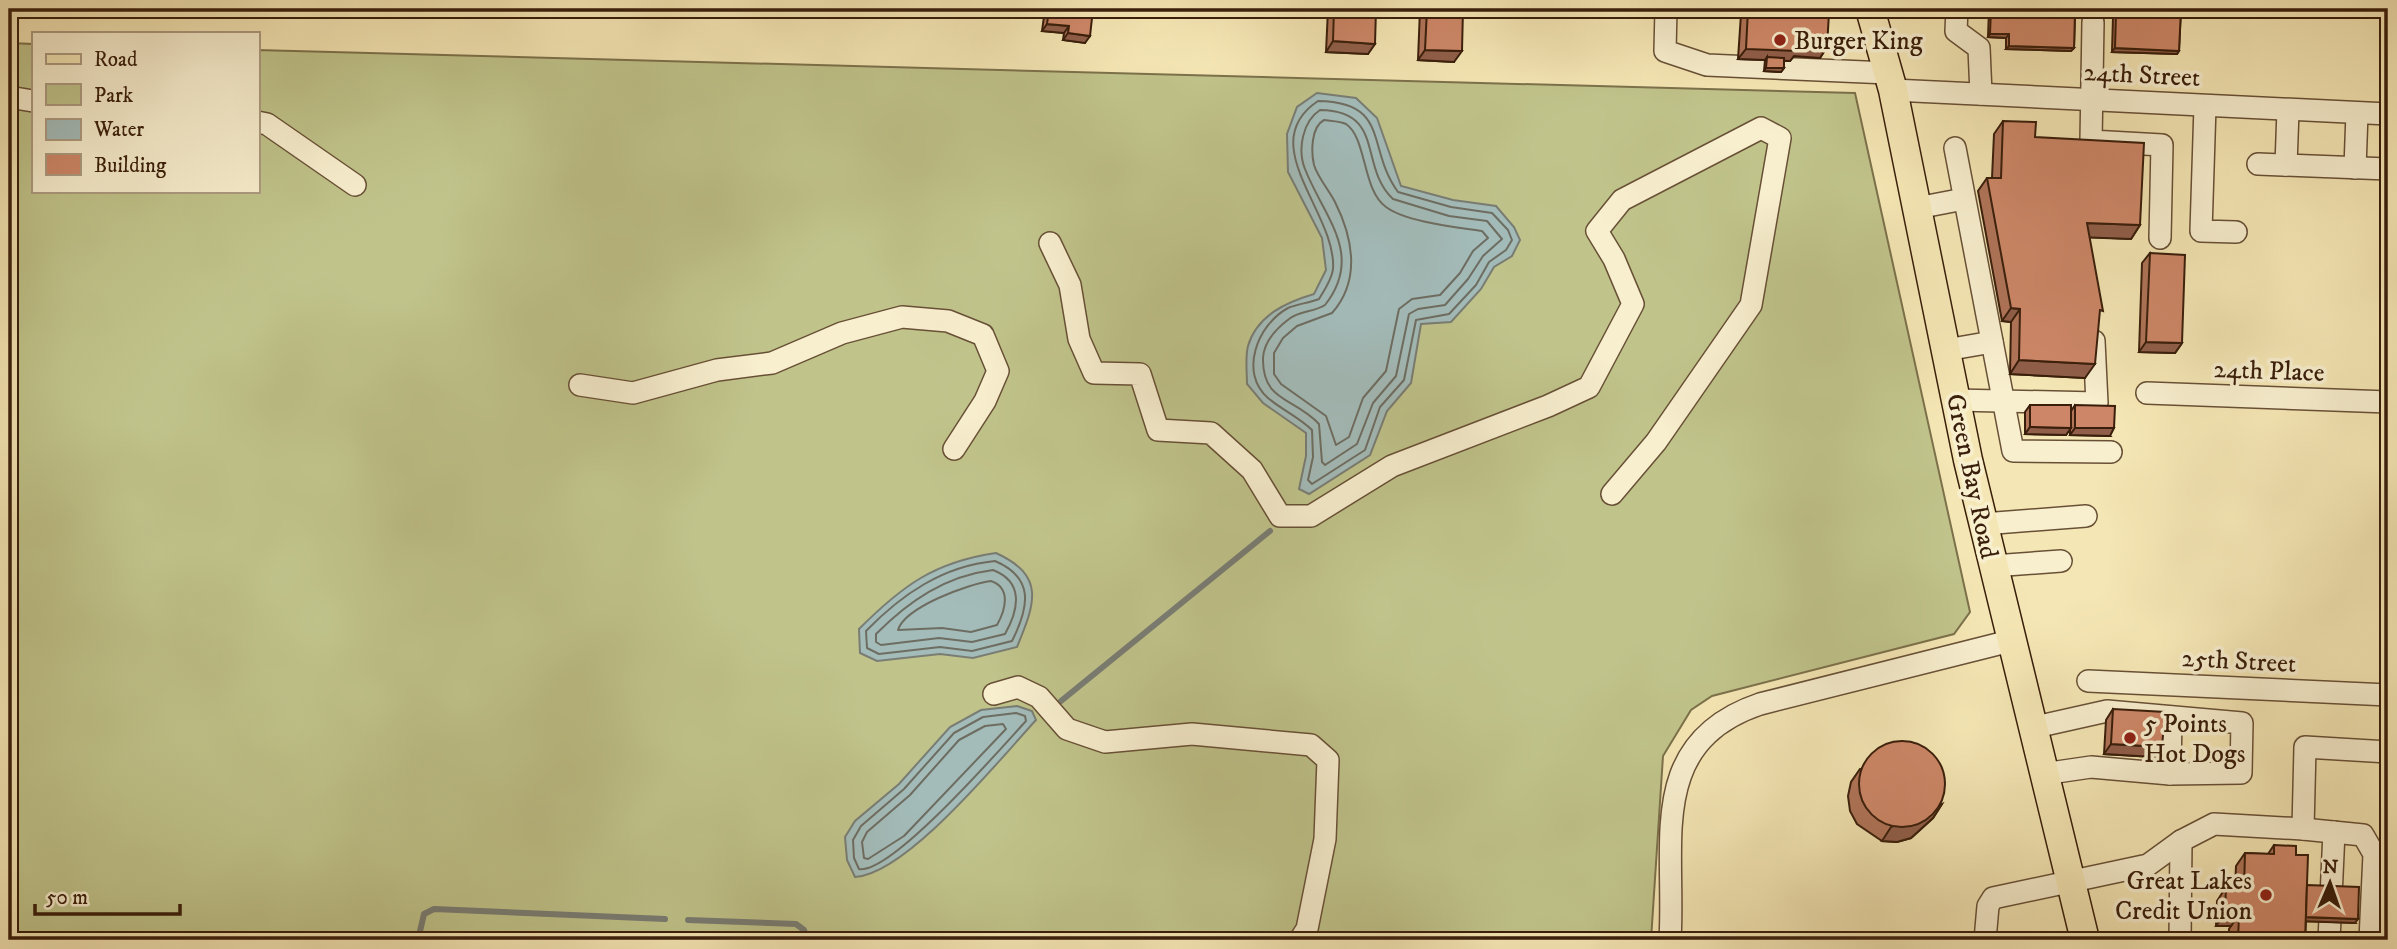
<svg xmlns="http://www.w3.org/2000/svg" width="2397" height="949" font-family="'IM FELL DW Pica',serif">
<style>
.green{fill:#c0c48b;stroke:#7c714b;stroke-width:2}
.water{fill:#a3bcba;stroke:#797d74;stroke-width:2}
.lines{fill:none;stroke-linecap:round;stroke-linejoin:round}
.shore{stroke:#6e6d62;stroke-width:2}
.stream{stroke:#797d74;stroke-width:6}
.minor-casing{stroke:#685036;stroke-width:24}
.major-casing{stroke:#391e0b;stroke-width:31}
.minor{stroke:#f8efcf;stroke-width:21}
.major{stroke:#f5e7b5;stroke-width:28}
.wall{fill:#b07459;stroke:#391e0b;stroke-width:2}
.shaded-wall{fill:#905e49;stroke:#391e0b;stroke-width:2}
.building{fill:#cd8768;stroke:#391e0b;stroke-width:2}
.poi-dot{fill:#8f2418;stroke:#f8efcf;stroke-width:2.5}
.labels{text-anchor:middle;stroke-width:7;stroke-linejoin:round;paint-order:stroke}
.poi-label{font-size:26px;fill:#391e0b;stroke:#f8efcf;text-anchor:start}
.street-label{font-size:26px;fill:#391e0b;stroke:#f8efcf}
</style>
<rect width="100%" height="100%" fill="#f5e7b5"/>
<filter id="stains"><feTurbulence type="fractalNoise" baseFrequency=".00286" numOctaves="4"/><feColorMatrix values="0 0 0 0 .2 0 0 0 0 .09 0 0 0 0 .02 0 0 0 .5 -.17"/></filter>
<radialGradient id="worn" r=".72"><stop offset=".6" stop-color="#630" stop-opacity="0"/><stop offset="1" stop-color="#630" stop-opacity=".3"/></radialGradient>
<!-- green -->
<path class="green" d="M 9,43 L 33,44 L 33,191 L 257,191 L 257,50 L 1855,93 L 1970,612 L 1954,634 L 1712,696 L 1691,710 L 1663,756 L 1651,940 L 9,940 Z"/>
<!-- water -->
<g class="water">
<path d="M 1317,93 L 1356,98 L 1377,118 L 1401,186 L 1453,200 L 1496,206 L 1514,227 L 1520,240 L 1512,256 L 1494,267 L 1481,289 L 1451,322 L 1421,324 L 1411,383 L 1387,411 L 1370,455 L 1309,494 L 1299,489 L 1306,456 L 1306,433 L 1263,403 L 1247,384 C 1247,373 1245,357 1248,346 C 1257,315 1287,302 1314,294 L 1326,270 L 1322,238 L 1288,172 L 1287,134 L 1297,107 Z"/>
<path d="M 996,553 C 1046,576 1035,603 1017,647 L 973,658 L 940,654 L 877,661 L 860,653 L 859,629 C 902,586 934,562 996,553 Z"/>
<path d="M 1017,706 L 1032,711 L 1036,720 C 999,760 907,874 855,877 L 847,860 L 845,837 L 855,821 L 899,784 L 950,727 L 981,710 Z"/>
</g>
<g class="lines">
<!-- shore -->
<g class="shore">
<path d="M 1318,101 C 1391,102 1366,149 1398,192 L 1451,207 L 1492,213 L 1508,230 L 1512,240 L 1506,250 L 1489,262 L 1476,285 L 1449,314 L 1416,320 L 1404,380 L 1380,407 L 1365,450 L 1312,484 L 1308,480 L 1313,457 L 1312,430 C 1299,417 1282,410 1268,398 C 1239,373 1257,325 1288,308 C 1297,304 1309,303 1319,299 C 1324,291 1332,279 1333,269 C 1337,213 1253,144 1318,101 Z"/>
<path d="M 1320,110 C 1386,111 1358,166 1393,199 L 1449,216 L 1487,221 L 1502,239 L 1483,256 L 1468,279 L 1445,305 L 1418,309 L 1409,314 L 1396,376 L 1373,403 L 1357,444 L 1325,465 L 1322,462 L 1319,424 C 1294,397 1262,402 1263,358 C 1264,342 1277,328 1289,319 C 1299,311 1314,312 1325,305 C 1365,254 1323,216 1305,169 C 1297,149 1303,121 1320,110 Z"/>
<path d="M 1324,120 C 1331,121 1340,121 1346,124 C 1367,138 1362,190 1386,207 C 1406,222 1456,227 1482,231 L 1488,238 L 1473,251 L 1460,273 L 1440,295 L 1412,299 L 1399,309 L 1386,371 L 1363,398 L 1349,437 L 1336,445 L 1326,416 L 1281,384 L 1274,374 L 1274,353 L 1283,338 L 1297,326 L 1332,313 C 1361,280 1353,238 1335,202 C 1329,190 1318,178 1314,165 C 1311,152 1311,127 1324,120 Z"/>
<path d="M 995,561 C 1035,578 1029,607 1012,641 L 972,651 L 940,647 L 879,654 L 867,648 L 866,631 C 902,594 943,566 995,561 Z"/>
<path d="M 993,570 C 1024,582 1019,609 1005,634 L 972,642 L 939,638 L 881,645 L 876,642 L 876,634 C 909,601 945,576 993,570 Z"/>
<path d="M 991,581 C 1011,588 1006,609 997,625 L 971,632 L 942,628 L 898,630 C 905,607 968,584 991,581 Z"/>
<path d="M 1016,713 L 1025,716 L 1026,721 C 1001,748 891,875 859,869 L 854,858 L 853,840 L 861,826 L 904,789 L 954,733 L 983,717 Z"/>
<path d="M 1003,724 L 1006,729 L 904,836 L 868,859 L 864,858 L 862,842 L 867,832 L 910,795 L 959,740 L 985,726 Z"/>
</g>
<!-- stream -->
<g class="stream">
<path d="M 1061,701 L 1270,531"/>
<path d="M 688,920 L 796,924 L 804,930 L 808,940"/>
<path d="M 418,940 L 424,914 L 434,909 L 665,919"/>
</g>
<defs>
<g id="minor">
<path d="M 1666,9 L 1665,51 L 1707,65 L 1888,73"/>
<path d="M 1957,9 L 1956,31 L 1979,48 L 1981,94"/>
<path d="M 2093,22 L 2091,141 L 2162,145 L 2160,238"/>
<path d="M 1893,90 L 2388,114"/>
<path d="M 9,97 L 33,101"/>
<path d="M 2205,106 L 2201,231 L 2236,232"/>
<path d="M 257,122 L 267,124 L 355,185"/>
<path d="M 1955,148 L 2013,451 L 2111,452"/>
<path d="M 2258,164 L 2388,169"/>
<path d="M 2286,165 L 2288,110"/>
<path d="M 2355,168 L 2357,113"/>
<path d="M 1917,208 L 1964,199"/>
<path d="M 1050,243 L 1070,285 L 1079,339 L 1094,373 L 1140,374 L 1158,430 L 1211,433 L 1252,470 L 1280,516 L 1311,516 L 1392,466 L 1548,406 L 1589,387 L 1633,304 L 1614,259 L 1597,231 L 1622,200 L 1761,128 L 1780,138 L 1751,305 L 1656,442 L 1612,494"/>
<path d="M 1946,350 L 1992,342"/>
<path d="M 580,385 L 633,393 L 717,370 L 772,363 L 842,333 L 902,317 L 948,321 L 983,335 L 998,371 L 985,401 L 954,449"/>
<path d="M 2147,393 L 2388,402"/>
<path d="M 1955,400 L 2097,403 L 2094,341"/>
<path d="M 1983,524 L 2086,516"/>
<path d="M 1993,566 L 2061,561"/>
<path d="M 2088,681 L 2388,695"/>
<path d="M 994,694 L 1018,687 L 1039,697 L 1067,729 L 1105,742 L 1192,734 L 1311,745 L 1328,760 L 1325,839 L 1307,929 L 1300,940"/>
<path d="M 2031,728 L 2107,711 L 2242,723 L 2241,773 L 2170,774 L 2091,767 L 2043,774"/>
<path d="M 2170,774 L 2171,717"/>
<path d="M 2303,829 L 2363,835 L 2374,854 L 2370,940"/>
<path d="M 1670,940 C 1676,843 1645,743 1760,704 L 2010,641"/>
<path d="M 1985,940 L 1988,906 L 1993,898 L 2148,865 L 2181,841 L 2214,824 L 2303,829 L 2305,747 L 2388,752"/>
<path d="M 2180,940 L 2181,841"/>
<path d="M 2329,940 L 2334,832"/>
</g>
<path id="major" d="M 1870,9 L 1893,90 L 1968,460 L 2085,940"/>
</defs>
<!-- minor casing -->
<use href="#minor" class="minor-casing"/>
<!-- major casing -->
<use href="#major" class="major-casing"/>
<!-- minor -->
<use href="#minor" class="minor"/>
<!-- major -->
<use href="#major" class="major"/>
</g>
<!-- wall -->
<g class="wall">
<path d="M 1045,9 L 1093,9 L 1085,43 L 1063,40 L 1064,33 L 1042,31 Z"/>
<path d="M 1328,9 L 1376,9 L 1368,54 L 1326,52 Z"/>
<path d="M 1420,9 L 1463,9 L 1454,62 L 1418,60 Z"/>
<path d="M 1744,9 L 1815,9 L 1814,12 L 1827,47 L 1820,58 L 1794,56 L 1790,61 L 1784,61 L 1784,68 L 1781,72 L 1764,71 L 1765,60 L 1738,59 L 1741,14 Z"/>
<path d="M 1989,9 L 2181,9 L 2179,51 L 2177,54 L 2112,52 L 2113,17 L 2075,16 L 2074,48 L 2071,51 L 2006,49 L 2006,38 L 1988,37 Z"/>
<path d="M 2003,121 L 2035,137 L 2140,225 L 2131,239 L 2089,237 L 2099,317 L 2085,378 L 2010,374 L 2011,322 L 2002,321 L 1978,191 L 1987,178 L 1992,178 L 1994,134 Z"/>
<path d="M 2150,253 L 2182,343 L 2175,353 L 2139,352 L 2142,263 Z"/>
<path d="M 2030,405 L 2071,411 L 2075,405 L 2110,436 L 2070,435 L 2070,429 L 2066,435 L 2025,434 L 2025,412 Z"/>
<path d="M 2113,709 L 2155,757 L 2104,754 L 2106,720 Z"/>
<path d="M 1860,769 L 1942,804 L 1933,818 L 1911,838 L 1897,842 L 1882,841 L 1857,824 L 1850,811 L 1848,796 L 1851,782 Z"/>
<path d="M 2274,845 L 2296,855 L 2307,885 L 2355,923 L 2306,921 L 2305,940 L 2229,940 L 2229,929 L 2231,926 L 2216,926 L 2217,901 L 2226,887 L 2235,888 L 2236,866 L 2245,853 L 2268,854 Z"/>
</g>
<!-- shaded-wall -->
<g class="shaded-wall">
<path d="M 351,9 L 402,9 L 398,14 L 349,12 Z"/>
<path d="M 521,9 L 561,9 L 559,12 L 520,11 Z"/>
<path d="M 832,9 L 869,9 L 868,11 Z"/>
<path d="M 2075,12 L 2116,14 L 2113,17 L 2073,16 Z"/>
<path d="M 1047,24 L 1069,26 L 1064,33 L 1042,31 Z"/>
<path d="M 1068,33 L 1090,36 L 1085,43 L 1063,40 Z"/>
<path d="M 1990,34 L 2009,34 L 2006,38 L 1988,37 Z"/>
<path d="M 1333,41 L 1375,44 L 1368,54 L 1326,52 Z"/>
<path d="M 1798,46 L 1827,47 L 1820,58 L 1794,56 L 1790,61 L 1767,60 L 1767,57 L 1765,60 L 1738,59 L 1746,49 Z"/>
<path d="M 2009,46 L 2074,48 L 2071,51 L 2006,49 Z"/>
<path d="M 2115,48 L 2179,51 L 2177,54 L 2112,52 Z"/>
<path d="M 1425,50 L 1462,51 L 1454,62 L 1418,60 Z"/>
<path d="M 1766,68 L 1784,68 L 1781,72 L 1764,71 Z"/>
<path d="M 2087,223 L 2140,225 L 2131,239 L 2077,237 Z"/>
<path d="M 2011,308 L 2020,309 L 2011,322 L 2002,321 Z"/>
<path d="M 2146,342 L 2182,343 L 2175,353 L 2139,352 Z"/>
<path d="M 2019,360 L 2095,364 L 2085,378 L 2010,374 Z"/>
<path d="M 2030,427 L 2071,428 L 2066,435 L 2025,434 Z"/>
<path d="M 2075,428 L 2114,428 L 2110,436 L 2070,435 Z"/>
<path d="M 2111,744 L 2162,747 L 2155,757 L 2104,754 Z"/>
<path d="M 1942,804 L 1933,818 L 1911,838 L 1897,842 L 1882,841 L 1891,827 Z"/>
<path d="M 2225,912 L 2243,913 L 2239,915 L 2231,926 L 2216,926 Z"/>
<path d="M 2299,917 L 2358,919 L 2355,923 L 2297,921 Z"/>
</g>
<!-- building -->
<g class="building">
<path d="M 1049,9 L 1093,9 L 1090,36 L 1068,33 L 1069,26 L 1047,24 Z"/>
<path d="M 1334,9 L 1376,9 L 1375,44 L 1333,41 Z"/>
<path d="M 1427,9 L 1463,9 L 1462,51 L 1425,50 Z"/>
<path d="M 1748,9 L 1815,9 L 1814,12 L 1829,13 L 1827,47 L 1798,46 L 1798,51 L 1746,49 Z"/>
<path d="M 1991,9 L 2181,9 L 2179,51 L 2115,48 L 2116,14 L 2075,12 L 2074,48 L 2009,46 L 2009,34 L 1990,34 Z"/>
<path d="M 1767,57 L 1784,58 L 1784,68 L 1766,68 Z"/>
<path d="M 2003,121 L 2036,122 L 2035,137 L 2144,143 L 2140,225 L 2087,223 L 2103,311 L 2100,310 L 2095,364 L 2019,360 L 2020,309 L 2011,308 L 1987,178 L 2001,178 Z"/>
<path d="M 2150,253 L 2185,255 L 2182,343 L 2146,342 Z"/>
<path d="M 2030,405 L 2071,405 L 2071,428 L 2030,427 Z"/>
<path d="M 2075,405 L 2115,406 L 2114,428 L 2075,428 Z"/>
<path d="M 2113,709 L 2165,712 L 2162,747 L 2111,744 Z"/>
<circle cx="1902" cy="784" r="43"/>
<path d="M 2274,845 L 2296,846 L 2296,855 L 2308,855 L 2305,940 L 2238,940 L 2239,915 L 2243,913 L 2225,912 L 2226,887 L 2244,888 L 2245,853 L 2274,854 Z"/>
<path d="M 2307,885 L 2359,887 L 2358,919 L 2306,917 Z"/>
</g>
<!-- markers -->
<g class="poi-dot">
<circle cx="1780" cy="40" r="7"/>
<circle cx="2130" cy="738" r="7"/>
<circle cx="2266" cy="895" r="7"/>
</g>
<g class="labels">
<!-- poi labels -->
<g class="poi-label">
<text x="1794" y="49">Burger King</text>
<text x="2144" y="732">5 Points<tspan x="2144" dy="30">Hot Dogs</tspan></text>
<text x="2252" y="889" text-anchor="end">Great Lakes<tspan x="2252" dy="30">Credit Union</tspan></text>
</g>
<!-- street labels -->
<g class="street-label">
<text transform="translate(2142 74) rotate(3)" y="9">24th Street</text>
<text transform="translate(2269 370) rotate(2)" y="9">24th Place</text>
<text transform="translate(1973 476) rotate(78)" y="9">Green Bay Road</text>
<text transform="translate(2239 660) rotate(3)" y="9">25th Street</text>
</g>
</g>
<!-- margin -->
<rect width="2397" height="949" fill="none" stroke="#f5e7b5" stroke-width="35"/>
<rect x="10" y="10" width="2376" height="928" fill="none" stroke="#391e0b" stroke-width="3.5"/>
<rect x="18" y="18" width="2362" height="914" fill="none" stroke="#391e0b" stroke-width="2"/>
<!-- legend -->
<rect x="32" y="32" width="228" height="161" fill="#f8efcf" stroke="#ac9b81" stroke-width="2"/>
<rect x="46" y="54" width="35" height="10" fill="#f5e7b5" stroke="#ac9b81" stroke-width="2"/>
<text x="94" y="66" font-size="21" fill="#391e0b">Road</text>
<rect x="46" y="84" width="35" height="21" fill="#c0c48b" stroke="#ac9b81" stroke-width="2"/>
<text x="94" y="102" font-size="21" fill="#391e0b">Park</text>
<rect x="46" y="119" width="35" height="21" fill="#a3bcba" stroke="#ac9b81" stroke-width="2"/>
<text x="94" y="136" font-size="21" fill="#391e0b">Water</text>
<rect x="46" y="154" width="35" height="21" fill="#cd8768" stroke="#ac9b81" stroke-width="2"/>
<text x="94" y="172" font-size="21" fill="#391e0b">Building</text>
<!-- north arrow -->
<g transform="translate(2330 883) rotate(2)" stroke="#f8efcf" stroke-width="5" paint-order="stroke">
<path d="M0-5L12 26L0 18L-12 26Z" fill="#391e0b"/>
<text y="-10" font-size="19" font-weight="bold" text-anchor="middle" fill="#391e0b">N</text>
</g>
<!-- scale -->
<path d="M35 904v10h145v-10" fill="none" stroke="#391e0b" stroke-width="3.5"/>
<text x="46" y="904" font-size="21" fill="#391e0b" stroke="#f8efcf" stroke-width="5" paint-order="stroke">50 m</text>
<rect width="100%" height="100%" filter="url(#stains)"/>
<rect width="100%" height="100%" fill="url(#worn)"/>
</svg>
